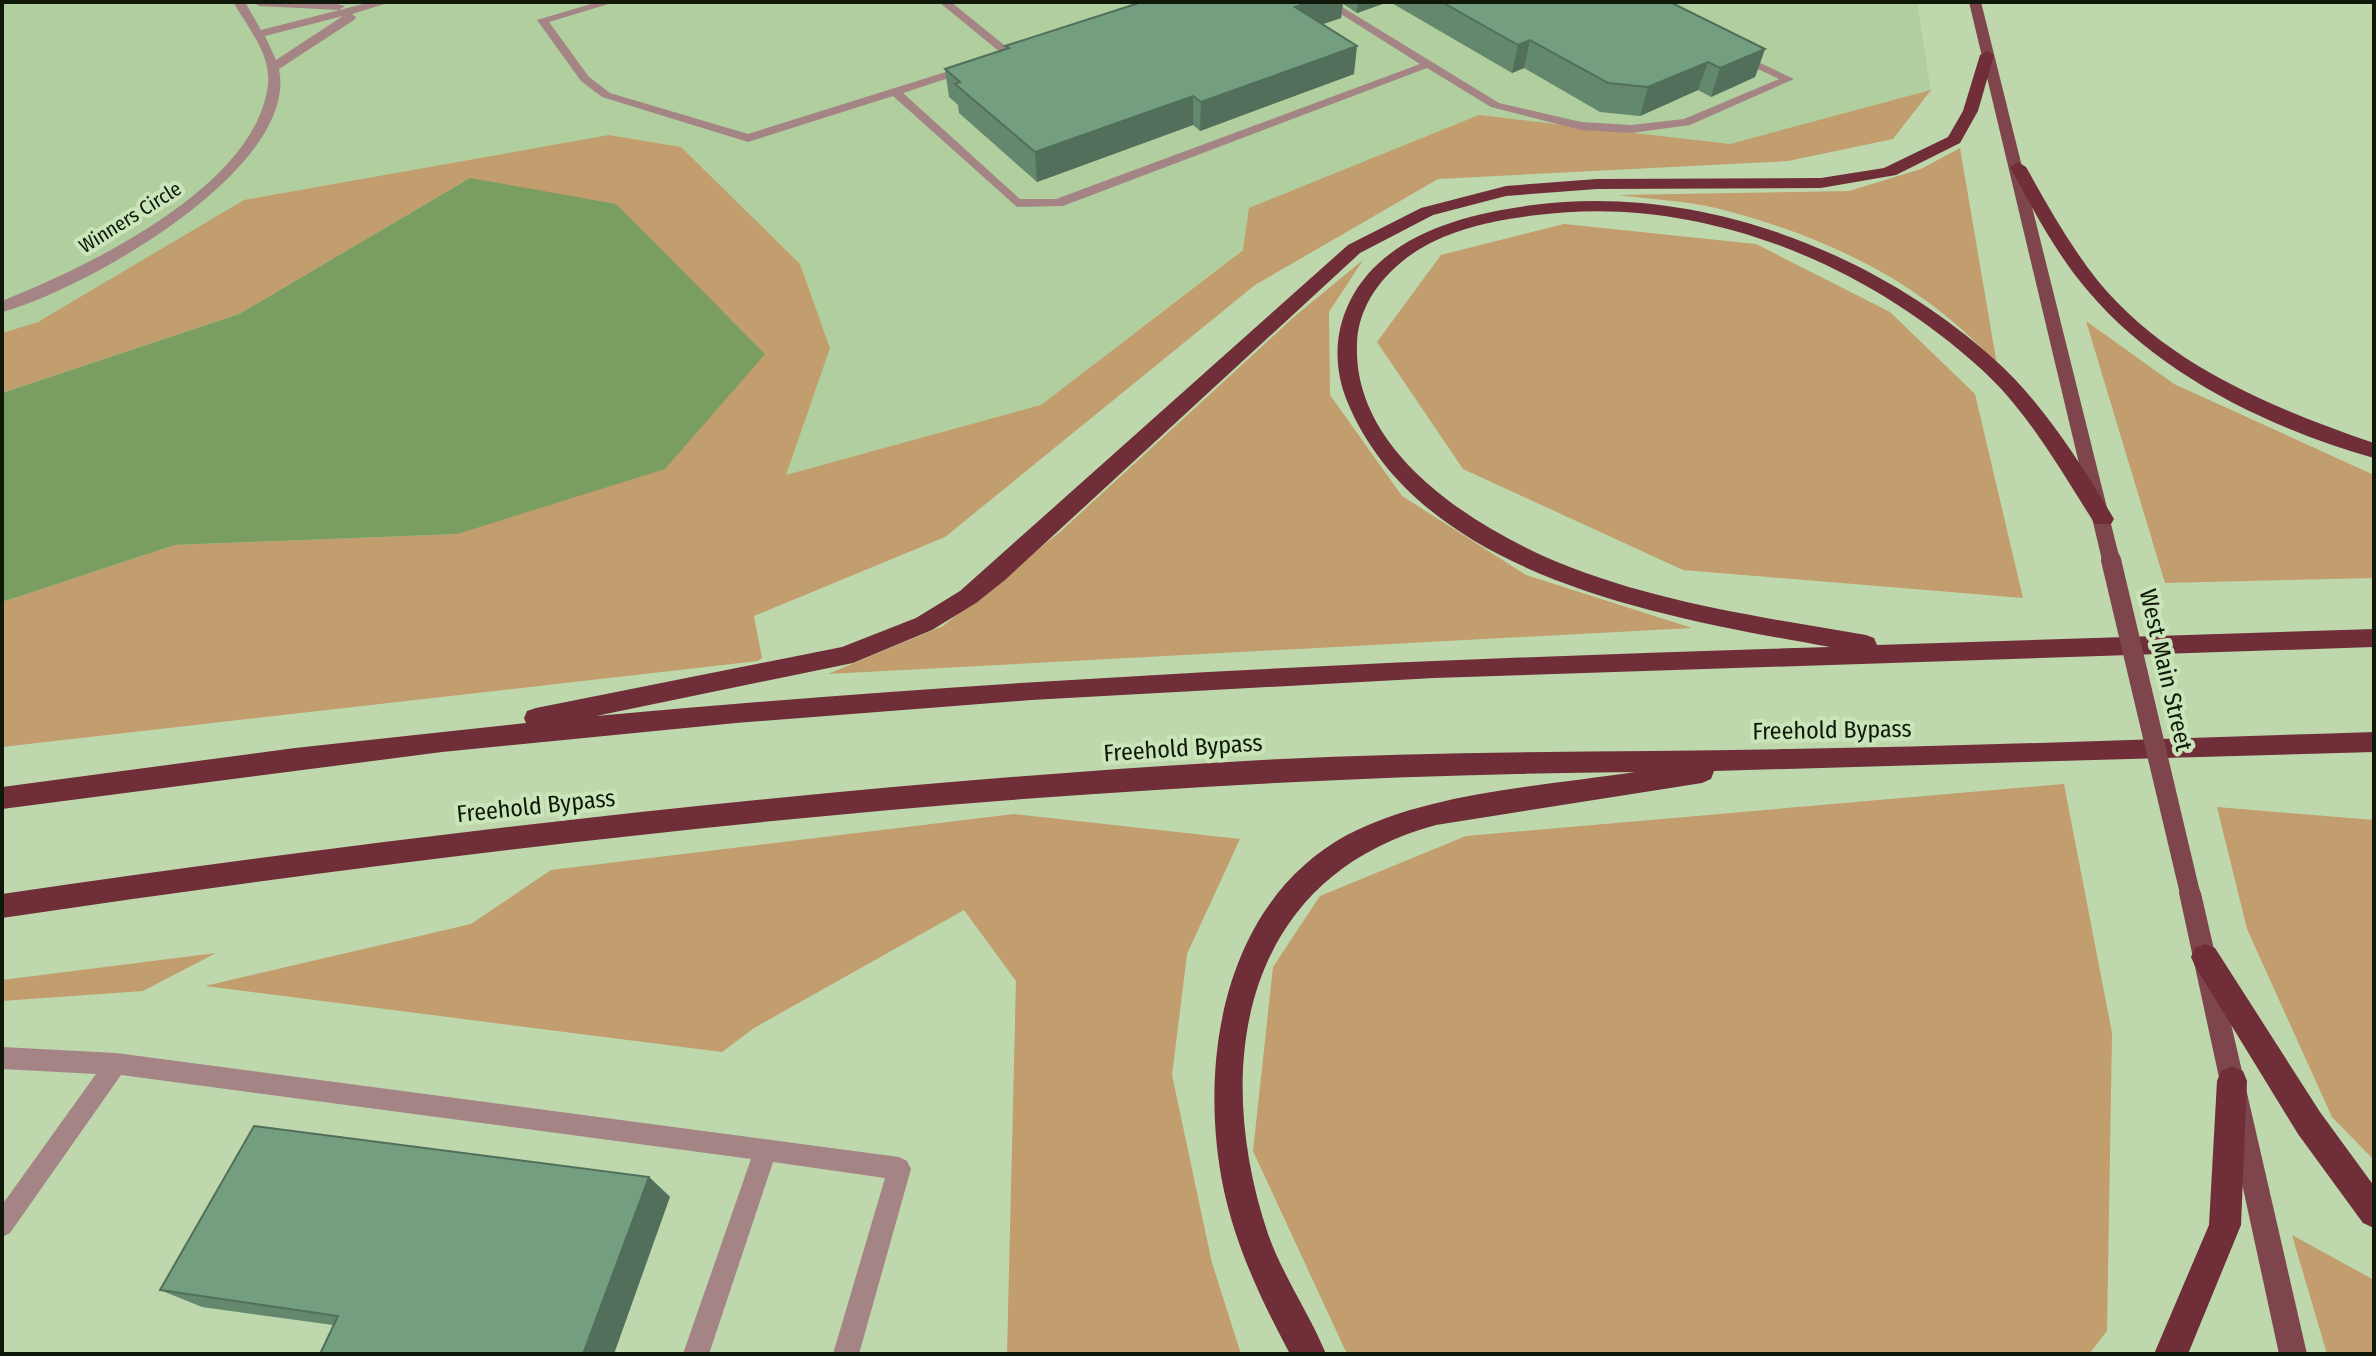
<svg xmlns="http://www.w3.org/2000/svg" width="2376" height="1356" font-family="'Fira Sans Condensed',sans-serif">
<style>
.built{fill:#b1ce9e}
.green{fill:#c29d6d}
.water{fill:#7a9d62}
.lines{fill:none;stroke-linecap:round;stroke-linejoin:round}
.service{fill:#a58486;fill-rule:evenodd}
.minor{fill:#a58486;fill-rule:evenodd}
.primary{fill:#7e454c;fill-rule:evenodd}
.motorway{fill:#6f2e38;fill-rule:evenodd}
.primary-bridge{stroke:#7e454c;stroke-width:20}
.wall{fill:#64886e}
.shaded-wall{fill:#516f5a}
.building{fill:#749e80;stroke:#516f5a;stroke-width:2}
.labels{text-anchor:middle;stroke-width:8;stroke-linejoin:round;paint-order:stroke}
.far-street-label{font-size:20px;fill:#0f1809;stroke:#cbe5ba}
.street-label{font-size:24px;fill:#0f1809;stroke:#cbe5ba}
</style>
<rect width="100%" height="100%" fill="#bed7ad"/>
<!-- built -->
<path class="built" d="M 2,2 L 1917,2 L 1931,92 L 1730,144 L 1479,115 L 1243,249 L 1041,405 L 785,476 L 830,347 L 800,264 L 681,147 L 609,135 L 2,333 Z"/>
<!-- green -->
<g class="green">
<path d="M 1931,90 L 1893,139 L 1788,161 L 1438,179 L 1255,285 L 945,537 L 754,616 L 762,658 L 758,661 L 2,747 L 2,602 L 175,545 L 457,534 L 470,178 L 239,314 L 2,393 L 2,333 L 38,322 L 244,200 L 609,135 L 681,147 L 800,264 L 830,348 L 786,475 L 1041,405 L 1243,250 L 1249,208 L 1479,115 L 1730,144 Z"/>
<path d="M 1960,148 L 1997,365 C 1924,281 1822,235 1716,208 C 1685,201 1650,199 1618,195 L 1849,191 L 1921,169 Z"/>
<path d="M 1564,224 L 1756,244 L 1890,312 L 1975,394 L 2023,598 L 1683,570 L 1463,469 L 1377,342 L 1441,255 Z"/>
<path d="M 1363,260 L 1329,312 L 1330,395 L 1402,496 L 1526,575 L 1692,628 L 828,674 L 943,626 L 1060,532 L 1295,316 Z"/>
<path d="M 2086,321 L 2174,384 L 2374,475 L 2374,578 L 2165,583 Z"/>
<path d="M 2064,784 L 2112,1033 L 2107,1331 L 2089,1354 L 1347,1354 L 1253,1151 L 1273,967 L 1320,896 L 1466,836 Z"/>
<path d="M 2217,807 L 2374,820 L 2374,1160 L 2332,1117 L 2247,929 Z"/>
<path d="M 1014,814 L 1240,839 L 1187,954 L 1172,1075 L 1212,1263 L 1241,1354 L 1007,1354 L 1016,981 L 964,910 L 754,1028 L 722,1052 L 205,986 L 471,924 L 551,870 Z"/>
<path d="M 216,953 L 143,991 L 2,1001 L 2,980 Z"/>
<path d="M 2292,1235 L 2374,1280 L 2374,1354 L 2327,1354 Z"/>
</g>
<!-- water -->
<path class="water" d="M 470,178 L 616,204 L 765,354 L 665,469 L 457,534 L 175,545 L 2,602 L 2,393 L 239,314 Z"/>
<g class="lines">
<!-- service -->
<g class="service">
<path d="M 598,2 L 615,2 L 549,22 L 589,77 L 610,93 L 748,134 L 965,66 L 973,66 L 973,70 L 903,93 L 1020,199 L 1056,199 L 1420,64 L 1322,2 L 1334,2 L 1499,103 L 1581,122 L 1631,125 L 1684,119 L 1779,79 L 1733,57 L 1731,55 L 1737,52 L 1794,79 L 1690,125 L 1631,133 L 1581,130 L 1491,107 L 1427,68 L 1063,206 L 1017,207 L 893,96 L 748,142 L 602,97 L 581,81 L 537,20 Z"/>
<path d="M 939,2 L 951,2 L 1014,53 L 1014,57 L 1006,57 Z"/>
<path d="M 2,1047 L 116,1053 L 899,1157 L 907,1161 L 911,1169 L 859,1354 L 833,1354 L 885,1178 L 773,1162 L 709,1354 L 683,1354 L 751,1159 L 121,1075 L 10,1233 L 2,1237 L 2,1205 L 96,1074 L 2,1069 Z"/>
</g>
<!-- minor -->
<g class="minor">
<path d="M 233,2 L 245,2 L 261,30 L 371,2 L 391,2 L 352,14 L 356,17 L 354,20 L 279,69 C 300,169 82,291 2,312 L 2,301 C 87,267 257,187 268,84 C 271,54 247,26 233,2 ZM 343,16 L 276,60 L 265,36 Z"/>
<path d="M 253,2 L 330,2 L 345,6 L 339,10 L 259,6 Z"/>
</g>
<!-- primary -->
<g class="primary">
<path d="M 1969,2 L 1981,2 L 2120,560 L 2111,567 L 2102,560 Z"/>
<path d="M 2190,883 L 2198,886 L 2201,893 L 2307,1354 L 2279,1354 L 2179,893 L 2182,886 Z"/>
</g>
<!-- motorway -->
<g class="motorway">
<path d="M 1987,51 L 1994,55 L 1978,111 L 1960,143 L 1896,175 L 1821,188 L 1597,189 L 1506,196 L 1433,215 L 1360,253 L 1005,580 L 976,603 L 932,630 L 853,663 L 596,716 C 1007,678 1418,659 1830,647 C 1664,617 1420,578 1347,401 C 1329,357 1337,310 1368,274 C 1409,228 1474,213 1533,205 C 1698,184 1873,250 1995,360 C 2043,403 2081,464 2114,519 L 2111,524 L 2095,524 C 2061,471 2028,411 1980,368 C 1862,261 1697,194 1537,215 C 1496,220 1454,228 1418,250 C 1385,271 1358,304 1357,344 C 1353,446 1459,517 1541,555 C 1644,601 1756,616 1866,635 L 1874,638 L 1877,645 L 2374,629 L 2374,647 L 1434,678 L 1031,700 L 736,723 L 442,752 L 2,809 L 2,787 L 295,748 L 526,723 L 524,718 L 527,711 L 536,708 L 842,647 L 916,618 L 960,591 L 1348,245 L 1421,208 L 1506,186 L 1597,179 L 1821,178 L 1884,168 L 1948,137 L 1963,111 L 1980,55 Z"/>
<path d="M 2018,162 L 2026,167 C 2048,206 2070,246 2098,281 C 2168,366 2273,408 2374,443 L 2374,458 C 2269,428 2159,375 2088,291 C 2056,254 2033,209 2010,167 Z"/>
<path d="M 2374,732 L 2374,752 L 1714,771 L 1711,779 L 1702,783 L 1436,825 C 1243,877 1211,1064 1268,1234 C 1283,1276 1309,1313 1326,1354 L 1290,1354 C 1262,1302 1235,1245 1223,1186 C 1198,1060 1224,902 1347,835 C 1428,792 1544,786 1635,772 C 1087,777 543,838 2,918 L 2,894 C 420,833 840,784 1262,760 C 1437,751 1613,752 1788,749 C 1984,746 2179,738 2374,732 Z"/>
<path d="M 2205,944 L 2215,948 L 2320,1112 L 2374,1186 L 2374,1228 L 2363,1223 L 2298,1134 L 2195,966 L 2191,957 L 2195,948 Z"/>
<path d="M 2232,1066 L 2243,1071 L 2247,1081 L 2241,1225 L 2188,1354 L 2154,1354 L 2209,1225 L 2217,1081 L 2221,1071 Z"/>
</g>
<!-- primary-bridge -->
<path class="primary-bridge" d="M 2111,560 L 2190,893"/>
</g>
<!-- wall -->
<g class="wall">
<path d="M 1142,2 L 1388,2 L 1357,13 L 1343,4 L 1341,18 L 1323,24 L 1354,74 L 1200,131 L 1193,125 L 1037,182 L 959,113 L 958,105 L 949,97 L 945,69 L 1006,49 L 1005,46 Z"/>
<path d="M 1390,2 L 1670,2 L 1765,49 L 1755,77 L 1711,97 L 1698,90 L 1640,116 L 1600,112 L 1524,68 L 1512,73 Z"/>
<path d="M 649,1177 L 670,1197 L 333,1325 L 202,1307 L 160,1290 Z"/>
</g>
<!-- shaded-wall -->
<g class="shaded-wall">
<path d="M 1309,2 L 1343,2 L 1341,18 L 1293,34 L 1295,7 Z"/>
<path d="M 1358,2 L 1388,2 L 1357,13 Z"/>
<path d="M 1530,40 L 1524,68 L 1512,73 L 1518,45 Z"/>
<path d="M 1357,46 L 1354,74 L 1200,131 L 1201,102 Z"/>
<path d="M 1765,49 L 1755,77 L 1711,97 L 1720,68 Z"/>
<path d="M 1708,62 L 1698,90 L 1640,116 L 1648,87 Z"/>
<path d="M 1193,96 L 1193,125 L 1037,182 L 1035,152 Z"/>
<path d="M 649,1177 L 670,1197 L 614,1354 L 583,1354 Z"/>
</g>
<!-- building -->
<g class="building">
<path d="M 1142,2 L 1309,2 L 1295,7 L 1357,46 L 1201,102 L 1193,96 L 1035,152 L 955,84 L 960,82 L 945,69 L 1009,48 L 1005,46 Z"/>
<path d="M 1442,2 L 1670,2 L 1765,49 L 1720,68 L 1708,62 L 1648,87 L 1608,83 L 1530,40 L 1518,45 Z"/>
<path d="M 254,1126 L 649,1177 L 583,1354 L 320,1354 L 338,1316 L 160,1290 Z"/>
</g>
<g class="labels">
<!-- far-street labels -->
<g class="far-street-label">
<text transform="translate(130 217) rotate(-32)" y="7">Winners Circle</text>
</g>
<!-- street labels -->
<g class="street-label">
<text transform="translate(2166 670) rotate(77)" y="8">West Main Street</text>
<text transform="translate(1832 730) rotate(-1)" y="8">Freehold Bypass</text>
<text transform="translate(1183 748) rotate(-4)" y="8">Freehold Bypass</text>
<text transform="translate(536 806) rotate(-6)" y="8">Freehold Bypass</text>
</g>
</g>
<!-- border -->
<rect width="2376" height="1356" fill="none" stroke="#0f1809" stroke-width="8"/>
</svg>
